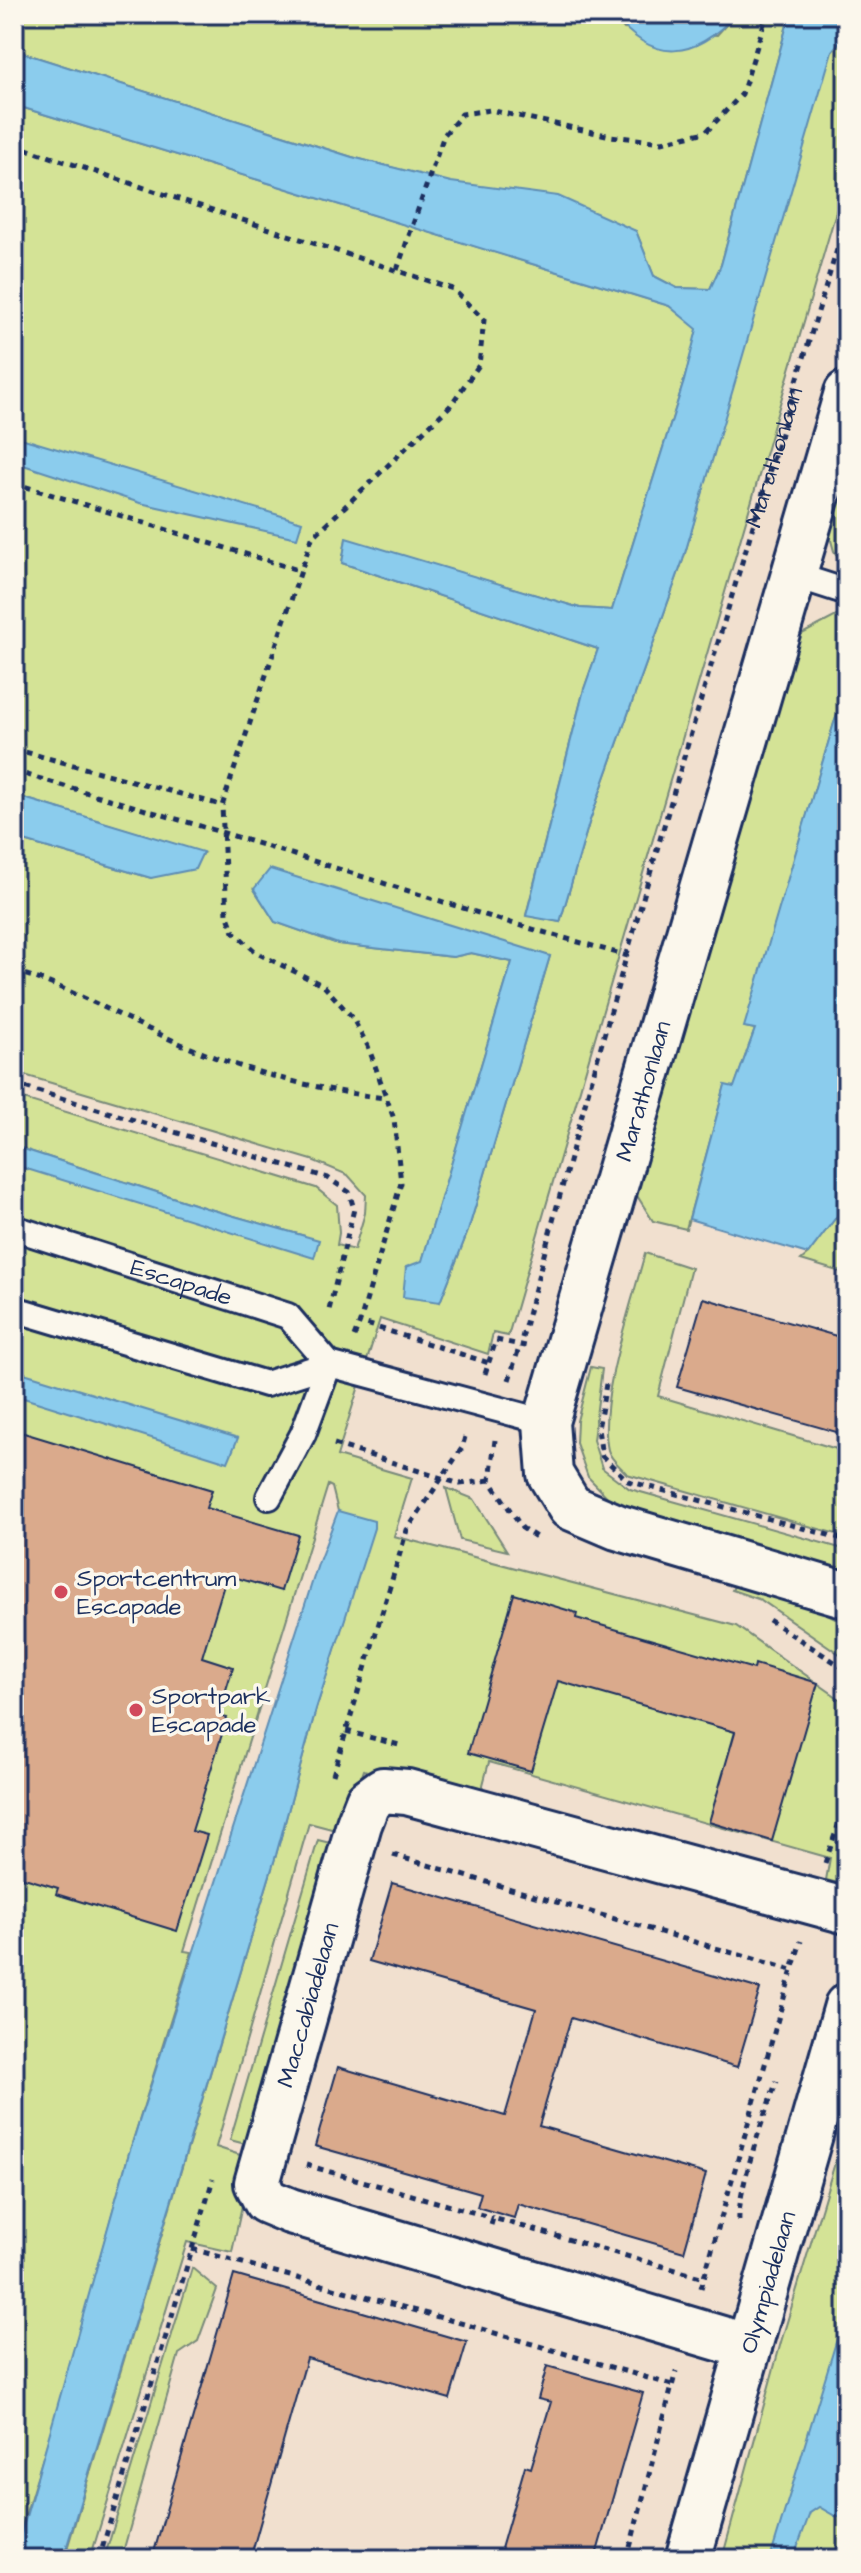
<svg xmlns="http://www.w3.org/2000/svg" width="861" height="2573" font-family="'Architects Daughter',sans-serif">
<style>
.green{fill:#d4e396;stroke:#78897a;stroke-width:2;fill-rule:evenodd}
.water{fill:#8bcced;stroke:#5e8db4;stroke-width:2}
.building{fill:#daaa8c;stroke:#1b2f5e;stroke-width:2}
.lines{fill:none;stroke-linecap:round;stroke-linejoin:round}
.lane-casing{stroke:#1b2f5e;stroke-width:30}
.street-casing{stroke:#1b2f5e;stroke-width:50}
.path{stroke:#1b2f5e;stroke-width:5;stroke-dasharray:6 6;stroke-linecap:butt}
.lane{stroke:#fbf7ec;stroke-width:24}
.street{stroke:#fbf7ec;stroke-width:44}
.poi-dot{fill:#d1495b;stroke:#fbf7ec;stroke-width:3}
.labels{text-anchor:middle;stroke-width:7;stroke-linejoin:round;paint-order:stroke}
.street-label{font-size:24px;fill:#1b2f5e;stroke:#fbf7ec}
.poi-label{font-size:24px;fill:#1b2f5e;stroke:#fbf7ec;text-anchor:start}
</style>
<rect width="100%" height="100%" fill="#f1e0cf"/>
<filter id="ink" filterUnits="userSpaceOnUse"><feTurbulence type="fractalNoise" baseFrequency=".0125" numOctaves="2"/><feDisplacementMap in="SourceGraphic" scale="16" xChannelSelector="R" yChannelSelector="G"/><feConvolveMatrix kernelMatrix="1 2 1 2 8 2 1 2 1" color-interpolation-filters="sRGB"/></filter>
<g filter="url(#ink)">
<!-- green -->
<g class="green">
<path d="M 14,14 L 613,14 L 624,29 L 717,35 L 736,14 L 790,14 L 721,265 L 710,289 L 677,288 L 654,276 L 636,231 L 352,157 L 14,50 Z"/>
<path d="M 840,14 L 847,14 L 847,174 L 508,1336 L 493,1333 L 488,1354 L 380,1319 L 337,1456 L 412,1478 L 394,1536 L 736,1626 L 847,1704 L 847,1885 L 826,1880 L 830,1858 L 489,1762 L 478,1804 L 364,1770 L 343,1832 L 309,1823 L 216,2147 L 252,2159 L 232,2252 L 187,2242 L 90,2559 L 64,2559 L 276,1855 L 316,1709 L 373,1528 L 338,1511 L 332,1487 L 328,1485 L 184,1951 L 192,1952 L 129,2153 L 58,2408 L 14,2552 L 14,1160 L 305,1236 L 206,1208 L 14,1146 L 14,1096 L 316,1188 L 337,1205 L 339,1233 L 337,1245 L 354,1250 L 365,1213 L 366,1195 L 348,1175 L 312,1160 L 14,1072 L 14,838 L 151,878 L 203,853 L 14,795 L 14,105 L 670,306 L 698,329 L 684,381 L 612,610 L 580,608 L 346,539 L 342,563 L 598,649 L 584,689 L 526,915 L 560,922 L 589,823 L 683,560 ZM 254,889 L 550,956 L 468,1231 L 440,1302 L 406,1268 L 422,1262 L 512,962 L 471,953 L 453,957 L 338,944 L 275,922 Z"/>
<path d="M 847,478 L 847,571 L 834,551 L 829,533 Z"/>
<path d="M 842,613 L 847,614 L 847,690 L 834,723 L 745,1027 L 755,1029 L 734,1088 L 725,1086 L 686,1229 L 653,1221 L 636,1194 L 800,635 Z"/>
<path d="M 847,1203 L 847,1274 L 801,1260 L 808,1254 Z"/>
<path d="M 645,1253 L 691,1268 L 658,1396 L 847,1452 L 847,1537 L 627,1474 C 621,1467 610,1459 608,1450 C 597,1402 632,1303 645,1253 Z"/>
<path d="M 591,1367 L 602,1369 L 593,1440 L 602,1468 L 630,1489 L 847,1550 L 847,1576 L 619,1509 L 588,1477 L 576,1443 L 577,1421 Z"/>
<path d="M 446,1488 L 474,1499 L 507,1551 L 460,1540 Z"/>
<path d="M 736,1583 L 816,1608 L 847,1624 L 847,1652 L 844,1657 L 761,1600 L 732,1590 Z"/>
<path d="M 318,1840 L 342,1846 L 257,2147 L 230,2140 Z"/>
<path d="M 847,2123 L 847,2559 L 722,2559 L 781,2342 Z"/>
<path d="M 192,2268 L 217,2289 L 198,2341 L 179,2354 L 121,2559 L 104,2559 Z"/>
</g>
<!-- water -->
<g class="water">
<path d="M 613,14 L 736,14 C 695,59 654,66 613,14 Z"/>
<path d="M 790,14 L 847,14 L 847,33 L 832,51 L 683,560 L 589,823 L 560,922 L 526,916 L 584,689 L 598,649 L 342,563 L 346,538 L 580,608 L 612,610 L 684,381 L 697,329 L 669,306 L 14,105 L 14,50 L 352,157 L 451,182 L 558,196 L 636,231 L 654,276 L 677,288 L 710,289 L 721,265 Z"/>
<path d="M 14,436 L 302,522 L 297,538 L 140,503 L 14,462 Z"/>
<path d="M 847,690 L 847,1063 L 838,1076 L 847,1085 L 847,1203 L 808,1254 L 689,1219 L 725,1085 L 734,1087 L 755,1029 L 744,1027 L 834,723 Z"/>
<path d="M 14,795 L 203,852 L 195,869 L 151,878 L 14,838 Z"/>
<path d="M 270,869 L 550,956 L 468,1231 L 440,1302 L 403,1297 L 406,1267 L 422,1261 L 512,962 L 471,953 L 453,957 L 338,944 L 275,922 L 254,889 Z"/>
<path d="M 14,1146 L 206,1208 L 319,1240 L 314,1258 L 14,1165 Z"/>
<path d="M 14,1370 L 238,1438 L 228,1462 L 14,1395 Z"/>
<path d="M 338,1511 L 374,1521 L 374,1528 L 316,1709 L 276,1855 L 63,2559 L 14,2559 L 129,2153 L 318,1564 Z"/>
<path d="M 847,2306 L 847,2518 L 835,2516 L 819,2507 L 810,2513 L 793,2559 L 770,2559 Z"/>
</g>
<!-- building -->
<g class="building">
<path d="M 703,1298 L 847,1339 L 847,1435 L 677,1387 Z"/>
<path d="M 14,1430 L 212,1490 L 206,1508 L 298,1535 L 281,1591 L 227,1575 L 202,1657 L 233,1667 L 218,1716 L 227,1718 L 192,1831 L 207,1835 L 177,1931 L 56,1894 L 58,1888 L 14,1875 Z"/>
<path d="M 514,1594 L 577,1613 L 576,1618 L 754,1669 L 755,1664 L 818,1683 L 772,1841 L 709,1822 L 735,1732 L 558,1681 L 531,1771 L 468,1753 Z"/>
<path d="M 392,1883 L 760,1989 L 737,2067 L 571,2018 L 553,2078 L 539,2126 L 706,2174 L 684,2252 L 518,2204 L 514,2218 L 477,2207 L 481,2193 L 315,2146 L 338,2067 L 505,2116 L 514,2085 L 536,2009 L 369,1961 Z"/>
<path d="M 234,2275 L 467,2342 L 450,2399 L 307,2358 L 250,2559 L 152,2559 Z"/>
<path d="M 547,2366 L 643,2393 L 595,2559 L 498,2559 L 525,2466 L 531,2468 L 551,2402 L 538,2399 Z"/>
</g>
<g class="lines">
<defs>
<g id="lane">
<path d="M 794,575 L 847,592"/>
<path id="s2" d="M 14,1228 L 288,1316 L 329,1364"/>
<path d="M 14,1309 L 266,1384 L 329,1364 L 546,1422"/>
<path d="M 269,1497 L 303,1434 L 329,1364"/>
</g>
<g id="street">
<path d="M 847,393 L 546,1422 L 550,1474 L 570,1507 L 617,1527 L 847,1595"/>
<path id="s3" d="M 749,2347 L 290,2211 L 266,2201 L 257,2183 L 359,1824 L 368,1801 L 383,1790 L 407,1792 L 847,1911"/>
<path id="s4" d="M 688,2559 L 847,2006"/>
</g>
</defs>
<!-- lane casing -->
<use href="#lane" class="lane-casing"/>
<!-- street casing -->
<use href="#street" class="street-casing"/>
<!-- path -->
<g class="path">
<path d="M 14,145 L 453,289 L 484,320 L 479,365 L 450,406 L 312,538 L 222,806 L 227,914 L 234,932 L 257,953 L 324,986 L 352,1017 L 368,1046 L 394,1119 L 401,1183 L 360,1322"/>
<path d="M 397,270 L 444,135 L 462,114 L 490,110 L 611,136 L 662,142 L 706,132 L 742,94 L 767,14"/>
<path d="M 14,483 L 301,571"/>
<path d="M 14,749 L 221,805"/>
<path d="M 14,771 L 224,833 L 504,921 L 628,956"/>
<path d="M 14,971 C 72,988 126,1020 181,1044 C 247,1072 316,1090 386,1098"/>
<path d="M 14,1084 L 328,1178 L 349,1192 L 354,1209 L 328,1314"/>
<path d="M 354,1337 L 360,1322 L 489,1363"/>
<path id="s1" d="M 522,1338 C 620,962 733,589 847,217"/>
<path d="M 485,1374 L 496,1340 L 526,1346"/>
<path d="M 509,1380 L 518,1351"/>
<path d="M 606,1384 L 598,1429 L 602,1456 L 628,1481 L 847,1540"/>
<path d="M 495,1440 L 490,1480 L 522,1528 L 539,1539"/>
<path d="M 334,1444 L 460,1484 L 490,1480"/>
<path d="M 769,1620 L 847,1670"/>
<path d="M 346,1731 L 399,1745"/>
<path d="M 333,1775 L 407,1530 L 462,1448 L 466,1433"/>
<path d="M 393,1855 L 792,1970 L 801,1941"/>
<path d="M 825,1863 L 847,1800"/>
<path d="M 306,2165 L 493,2218"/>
<path d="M 739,2221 C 737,2192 765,2111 777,2081"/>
<path d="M 491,2225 L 493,2218 L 704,2278"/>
<path d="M 192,2249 L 464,2324 L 672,2385"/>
<path d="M 701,2288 L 792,1970"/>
<path d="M 99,2559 L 213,2179"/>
<path d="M 627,2559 L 676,2371"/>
</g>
<!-- lane -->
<use href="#lane" class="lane"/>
<!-- street -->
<use href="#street" class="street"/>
</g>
</g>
<!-- markers -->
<g class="poi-dot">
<circle cx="61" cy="1592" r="8"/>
<circle cx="136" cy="1710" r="8"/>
</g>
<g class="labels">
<!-- street labels -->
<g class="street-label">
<text dy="8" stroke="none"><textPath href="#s1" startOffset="916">Marathonlaan</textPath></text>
<text transform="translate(643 1091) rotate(-74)" y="8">Marathonlaan</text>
<text dy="8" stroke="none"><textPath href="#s2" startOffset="176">Escapade</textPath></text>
<text dy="8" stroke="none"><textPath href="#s3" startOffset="710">Maccabiadelaan</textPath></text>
<text dy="8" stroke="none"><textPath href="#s4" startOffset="288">Olympiadelaan</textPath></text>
</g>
<!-- poi labels -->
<g class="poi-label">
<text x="77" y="1586">Sportcentrum<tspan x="77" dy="28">Escapade</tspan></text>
<text x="152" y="1704">Sportpark<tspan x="152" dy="28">Escapade</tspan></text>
</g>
</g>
<!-- margin -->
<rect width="861" height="2573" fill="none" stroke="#fbf7ec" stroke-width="48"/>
<rect x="24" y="24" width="813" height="2525" fill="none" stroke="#1b2f5e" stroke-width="3" filter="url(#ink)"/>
</svg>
